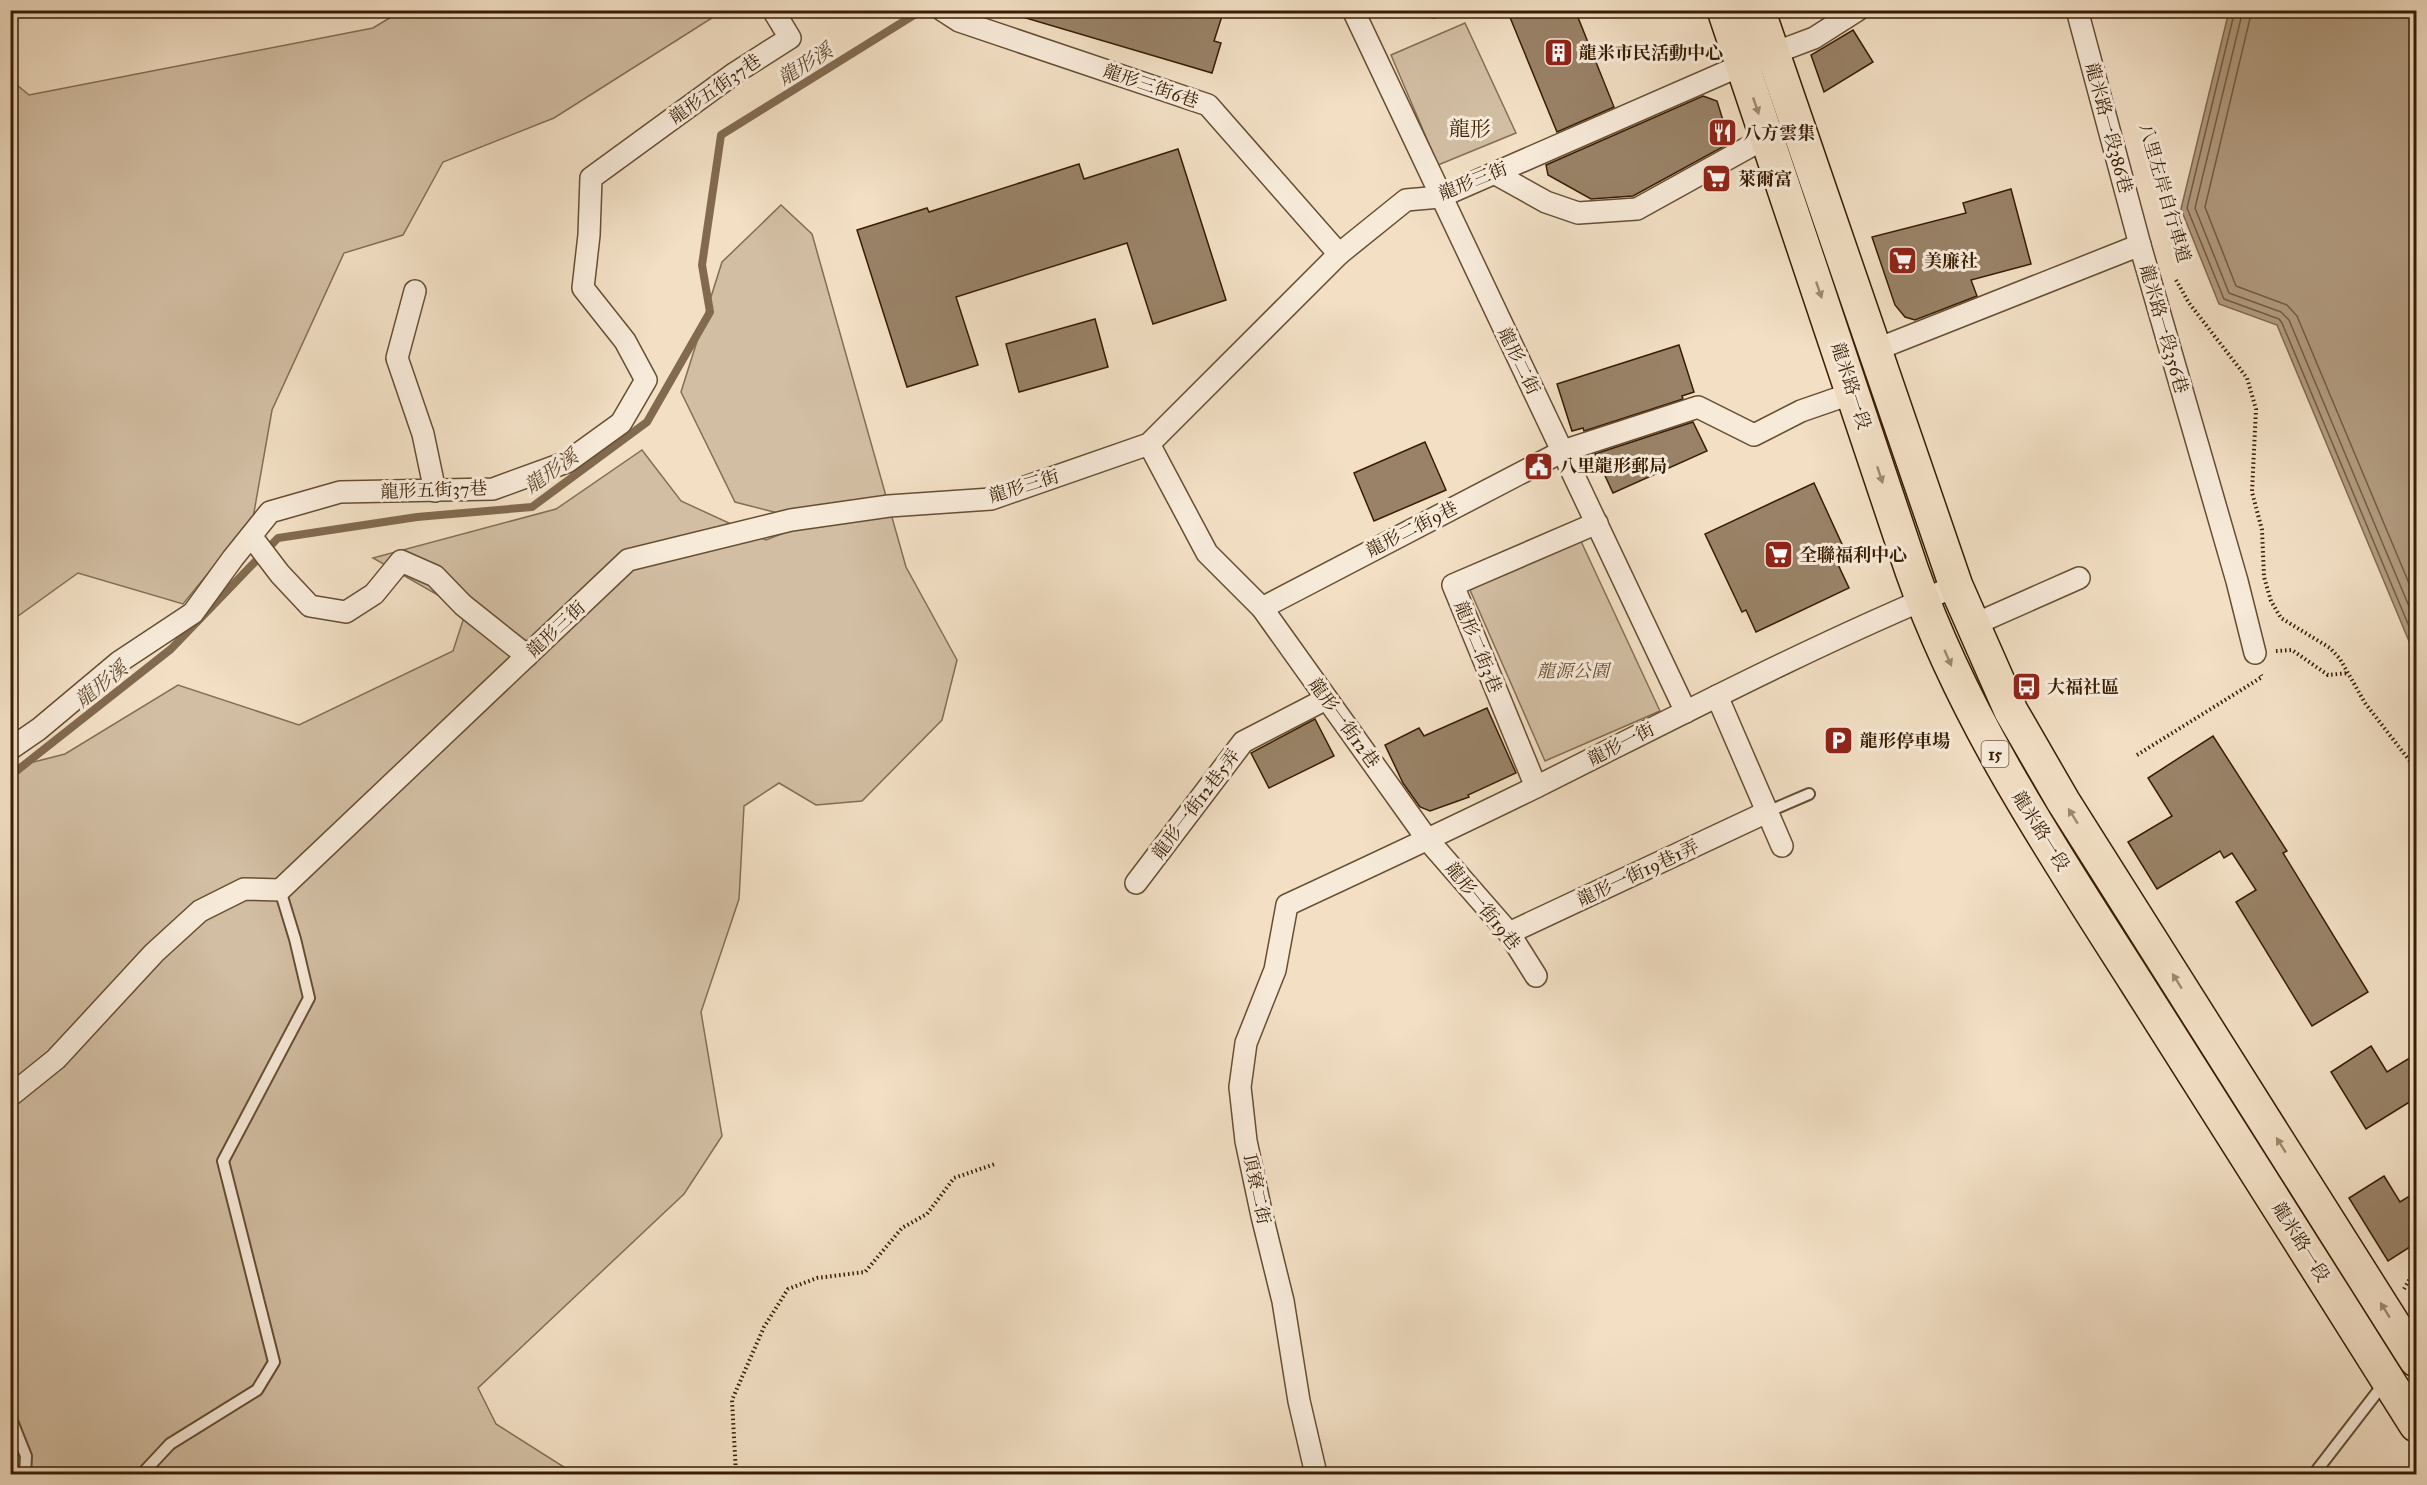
<svg xmlns="http://www.w3.org/2000/svg" width="2427" height="1485" font-family="'IM FELL Great Primer','Noto Serif TC',serif">
<style>
.green{fill:#d2bea3;stroke:#856e52;stroke-width:1.5}
.water{fill:#b39d82;stroke:#826a4f;stroke-width:1.5}
.lines{fill:none;stroke-linecap:round;stroke-linejoin:round}
.shore{stroke:#765d42;stroke-width:1.5}
.stream{stroke:#826a4f;stroke-width:8}
.building{fill:#998267;stroke:#381d02;stroke-width:1.5}
.service-casing{stroke:#664e32;stroke-width:14}
.minor-casing{stroke:#664e32;stroke-width:24}
.primary-casing{stroke:#381d02;stroke-width:36}
.path{stroke:#381d02;stroke-width:4;stroke-dasharray:1.5 3;stroke-linecap:butt}
.service{stroke:#f7ead9;stroke-width:10}
.minor{stroke:#f7ead9;stroke-width:21}
.primary{stroke:#f2dfc4;stroke-width:33}
.oneway{fill:#9e886d}
.labels{text-anchor:middle;stroke-width:6;stroke-linejoin:round;paint-order:stroke}
.shield{fill:#f7ead9;stroke:#715a42;stroke-width:1.5}
.shield-label{font-size:16px;font-weight:bold;fill:#381d02}
.poi-label{font-size:18px;font-weight:bold;fill:#381d02;stroke:#f7ead9;text-anchor:start}
.street-label{font-size:18px;fill:#381d02;stroke:#f7ead9}
.park-label{font-size:18px;font-style:italic;fill:#664d32;stroke:#f7ead9}
.water-label{font-size:20px;font-style:italic;fill:#634a2f;stroke:#f7ead9}
.quarter-label{font-size:21px;fill:#381d02;stroke:#f7ead9}
</style>
<rect width="100%" height="100%" fill="#f2dfc4"/>
<filter id="stains"><feTurbulence type="fractalNoise" baseFrequency=".00333" numOctaves="4"/><feColorMatrix values="0 0 0 0 .2 0 0 0 0 .09 0 0 0 0 .02 0 0 0 .5 -.17"/></filter>
<radialGradient id="worn" r=".72"><stop offset=".6" stop-color="#630" stop-opacity="0"/><stop offset="1" stop-color="#630" stop-opacity=".3"/></radialGradient>
<!-- green -->
<g class="green">
<path d="M 401,11 L 723,11 L 554,118 L 443,162 L 403,235 L 344,253 L 272,410 L 253,518 L 183,604 L 78,573 L 11,621 L 10,79 L 29,95 L 373,28 Z"/>
<path d="M 1465,23 L 1516,133 L 1438,165 L 1391,55 Z"/>
<path d="M 781,205 L 812,234 L 906,567 L 957,660 L 942,720 L 862,801 L 816,805 L 779,783 L 744,806 L 739,899 L 701,1012 L 722,1136 L 684,1194 L 478,1388 L 496,1424 L 575,1474 L 11,1474 L 10,768 L 65,754 L 178,685 L 299,725 L 453,651 L 466,611 L 373,558 L 556,509 L 642,450 L 681,501 L 766,540 L 813,522 L 735,502 L 681,392 L 722,262 Z"/>
<path d="M 1579,537 L 1660,711 L 1545,761 L 1470,590 Z"/>
</g>
<!-- water -->
<path class="water" d="M 2229,11 L 2416,11 L 2416,658 L 2277,325 L 2219,304 L 2181,209 Z"/>
<g class="lines">
<!-- shore -->
<g class="shore">
<path d="M 2235,10 L 2187,208 L 2224,299 L 2279,319 L 2282,323 L 2416,643"/>
<path d="M 2243,10 L 2195,208 L 2229,293 L 2281,312 L 2289,320 L 2416,623"/>
<path d="M 2252,10 L 2205,207 L 2236,286 L 2287,305 L 2297,316 L 2416,600"/>
</g>
<!-- stream -->
<g class="stream">
<path d="M 1419,10 L 1434,15 L 1446,10"/>
<path d="M 10,776 L 171,649 L 278,538 L 417,517 L 532,507 L 647,422 L 710,312 L 702,265 L 721,135 L 922,10"/>
</g>
</g>
<!-- building -->
<g class="building">
<path d="M 1019,10 L 1202,10 L 1222,16 L 1214,41 L 1221,43 L 1212,73 L 1019,16 Z"/>
<path d="M 1507,10 L 1575,10 L 1614,107 L 1557,132 Z"/>
<path d="M 1853,30 L 1873,62 L 1824,92 L 1811,55 Z"/>
<path d="M 1703,96 L 1717,101 L 1730,143 L 1633,196 L 1591,199 L 1548,175 L 1546,165 Z"/>
<path d="M 1178,149 L 1226,300 L 1153,324 L 1127,243 L 956,297 L 978,365 L 907,387 L 857,230 L 927,208 L 929,212 L 1079,164 L 1084,179 Z"/>
<path d="M 2011,189 L 2031,264 L 1971,280 L 1977,296 L 1915,320 L 1905,317 L 1895,305 L 1872,237 L 1966,213 L 1963,203 Z"/>
<path d="M 1095,319 L 1108,367 L 1019,392 L 1006,344 Z"/>
<path d="M 1679,345 L 1694,392 L 1682,396 L 1683,399 L 1584,431 L 1583,428 L 1572,431 L 1557,384 Z"/>
<path d="M 1693,422 L 1707,451 L 1613,493 L 1595,454 Z"/>
<path d="M 1425,442 L 1446,490 L 1374,521 L 1354,473 Z"/>
<path d="M 1814,483 L 1846,553 L 1835,558 L 1849,588 L 1756,632 L 1746,610 L 1742,612 L 1705,534 Z"/>
<path d="M 1487,708 L 1516,773 L 1468,795 L 1469,797 L 1430,811 L 1420,807 L 1403,783 L 1385,745 L 1419,728 L 1424,736 Z"/>
<path d="M 1315,719 L 1334,756 L 1269,788 L 1251,753 Z"/>
<path d="M 2213,736 L 2287,851 L 2283,853 L 2368,992 L 2312,1026 L 2236,902 L 2256,890 L 2232,853 L 2224,858 L 2220,851 L 2157,889 L 2128,842 L 2172,816 L 2148,778 Z"/>
<path d="M 2371,1046 L 2387,1072 L 2416,1054 L 2416,1098 L 2366,1129 L 2331,1072 Z"/>
<path d="M 2384,1176 L 2400,1202 L 2416,1192 L 2416,1243 L 2388,1261 L 2349,1198 Z"/>
</g>
<g class="lines">
<defs>
<g id="service">
<path d="M 1767,812 L 1809,794"/>
<path d="M 10,1416 L 26,1456 L 25,1474"/>
<path d="M 142,1474 L 170,1444 L 257,1390 L 274,1362 L 223,1161 L 309,998 L 295,939 L 280,890"/>
<path d="M 2314,1474 L 2385,1382"/>
</g>
<g id="minor">
<path d="M 942,10 L 959,21 L 1208,105 L 1339,254"/>
<path d="M 1353,10 L 1686,712"/>
<path d="M 2077,10 L 2140,245 L 2237,581 L 2255,653"/>
<path d="M 1494,173 L 1546,202 L 1578,213 L 1637,209 L 1767,137"/>
<path d="M 415,291 L 397,358 L 423,434 L 435,491"/>
<path d="M 1875,350 L 2140,245"/>
<path d="M 1149,444 L 1207,553 L 1262,608 L 1427,839 L 1509,933 L 1536,976"/>
<path d="M 251,536 L 280,574 L 310,606 L 346,612 L 374,594 L 401,561 L 435,576 L 463,605 L 527,656"/>
<path d="M 1262,608 L 1563,451 L 1698,407 L 1754,435 L 1801,411 L 1853,393"/>
<path d="M 1973,625 L 2079,578"/>
<path d="M 1717,696 L 1782,846"/>
<path d="M 10,749 L 39,729 L 119,662 L 193,613 L 233,558 L 270,512 L 340,492 L 493,489 L 567,462 L 621,423 L 646,380 L 625,341 L 583,288 L 589,235 L 591,178 L 735,73 L 790,38 L 773,10"/>
<path d="M 1536,787 L 1453,585 L 1597,523"/>
<path d="M 1136,883 L 1243,742 L 1326,699"/>
<path d="M 1509,933 L 1767,812"/>
<path d="M 10,1096 L 56,1059 L 154,953 L 200,911 L 244,889 L 280,890 L 628,560 L 791,520 L 889,506 L 991,499 L 1149,444 L 1339,254 L 1406,200 L 1440,197 L 1742,65 L 1814,38 L 1858,10"/>
<path d="M 1316,1474 L 1299,1401 L 1283,1301 L 1262,1216 L 1246,1141 L 1240,1087 L 1246,1043 L 1275,970 L 1287,905 C 1371,866 1455,827 1538,786 C 1676,717 1813,645 1956,586"/>
</g>
<g id="primary">
<path d="M 1724,10 L 1912,571 C 1964,719 2052,850 2136,982 C 2229,1129 2323,1277 2416,1425"/>
<path d="M 1758,10 L 1956,586 L 2011,711 L 2063,801 L 2416,1360"/>
</g>
</defs>
<!-- service casing -->
<use href="#service" class="service-casing"/>
<!-- minor casing -->
<use href="#minor" class="minor-casing"/>
<!-- primary casing -->
<use href="#primary" class="primary-casing"/>
<!-- path -->
<g class="path">
<path d="M 2176,280 L 2189,303 L 2247,378 L 2256,409 L 2252,492 L 2262,530 L 2264,577 L 2271,601 L 2281,618 L 2330,648 L 2340,659 L 2365,703 L 2416,769"/>
<path d="M 2276,651 L 2292,650 L 2328,675 L 2349,673"/>
<path d="M 2137,755 L 2262,677 L 2261,675"/>
<path d="M 2404,1289 L 2416,1268"/>
<path d="M 736,1474 L 732,1400 L 764,1327 L 788,1289 L 817,1278 L 865,1272 L 902,1228 L 927,1214 L 954,1178 L 995,1164"/>
</g>
<!-- service -->
<use href="#service" class="service"/>
<!-- minor -->
<use href="#minor" class="minor"/>
<!-- primary -->
<use href="#primary" class="primary"/>
</g>
<!-- one-way arrows -->
<defs><path id="oneway-solid" d="M-6-.8H1V-3.2L6.5 0L1 3.2V.8H-6Z" transform="scale(1.5)"/></defs>
<g class="oneway">
<use href="#oneway-solid" transform="translate(1756 106) rotate(71)"/>
<use href="#oneway-solid" transform="translate(1819 290) rotate(71)"/>
<use href="#oneway-solid" transform="translate(1880 475) rotate(72)"/>
<use href="#oneway-solid" transform="translate(1948 658) rotate(66)"/>
<use href="#oneway-solid" transform="translate(2073 816) rotate(-122)"/>
<use href="#oneway-solid" transform="translate(2177 981) rotate(-122)"/>
<use href="#oneway-solid" transform="translate(2281 1145) rotate(-122)"/>
<use href="#oneway-solid" transform="translate(2385 1310) rotate(-122)"/>
</g>
<!-- icons -->
<defs>
<symbol id="building-square" viewBox="-11 -11 22 22"><rect x="-9" y="-9" width="18" height="18" rx="4" fill="#8f2418" stroke="#f7ead9"/><path d="M-4-6H4V6H1V3H-1V6H-4ZM-2.5-4.3h1.7v1.8h-1.7ZM.8-4.3h1.7v1.8H.8ZM-2.5-1h1.7V.8h-1.7ZM.8-1h1.7V.8H.8Z" fill="#fff"/></symbol>
<symbol id="restaurant-square" viewBox="-11 -11 22 22"><rect x="-9" y="-9" width="18" height="18" rx="4" fill="#8f2418" stroke="#f7ead9"/><path d="M-5-6h1v4h1v-4h1v4h1v-4h1v5L-1.5 .5V6h-2V.5L-5-1ZM5-6V6H3V1.5H1.5Q1.5-4 5-6Z" fill="#fff"/></symbol>
<symbol id="supermarket-square" viewBox="-11 -11 22 22"><rect x="-9" y="-9" width="18" height="18" rx="4" fill="#8f2418" stroke="#f7ead9"/><path d="M-6-5.5h2.5l.6 2H6L4.5 2H-2.5L-4.4-4H-6ZM-1.5 3.2a1.3 1.3 0 1 0 .1 0ZM3 3.2a1.3 1.3 0 1 0 .1 0Z" fill="#fff"/></symbol>
<symbol id="civic-square" viewBox="-11 -11 22 22"><rect x="-9" y="-9" width="18" height="18" rx="4" fill="#8f2418" stroke="#f7ead9"/><path d="M-.6-6.5H3V-4.5H.6V-3L4-1V1h2V6H-6V1h2V-1L-.6-3ZM-1.2 2.5V6h2.4V2.5Z" fill="#fff"/></symbol>
<symbol id="bus-square" viewBox="-11 -11 22 22"><rect x="-9" y="-9" width="18" height="18" rx="4" fill="#8f2418" stroke="#f7ead9"/><path d="M-5-6H5V4H4V6H2V4H-2V6H-4V4H-5ZM-3.5-4V0h7V-4ZM-3.5 1.2v1.5H-2V1.2ZM2 1.2v1.5H3.5V1.2Z" fill="#fff"/></symbol>
<symbol id="parking-square" viewBox="-11 -11 22 22"><rect x="-9" y="-9" width="18" height="18" rx="4" fill="#8f2418" stroke="#f7ead9"/><path d="M-3.5-5.5H1a3.5 3.5 0 0 1 0 7H-1V5.5H-3.5ZM-1-3.4V-.6H.8a1.4 1.4 0 0 0 0-2.8Z" fill="#fff"/></symbol>
</defs>
<g fill-rule="evenodd">
<use href="#building-square" x="1542" y="36" width="33" height="33"/>
<use href="#restaurant-square" x="1706" y="116" width="33" height="33"/>
<use href="#supermarket-square" x="1700" y="162" width="33" height="33"/>
<use href="#supermarket-square" x="1886" y="244" width="33" height="33"/>
<use href="#civic-square" x="1522" y="450" width="33" height="33"/>
<use href="#supermarket-square" x="1762" y="538" width="33" height="33"/>
<use href="#bus-square" x="2010" y="670" width="33" height="33"/>
<use href="#parking-square" x="1822" y="724" width="33" height="33"/>
</g>
<g class="labels">
<!-- shield labels -->
<rect class="shield" x="1981.5" y="741" width="27" height="26" rx="4.5"/>
<g class="shield-label">
<text x="1995" y="760">15</text>
</g>
<!-- poi labels -->
<g class="poi-label">
<text x="1579" y="59">龍米市民活動中心</text>
<text x="1743" y="139">八方雲集</text>
<text x="1738" y="185">萊爾富</text>
<text x="1924" y="267">美廉社</text>
<text x="1559" y="472">八里龍形郵局</text>
<text x="1799" y="561">全聯福利中心</text>
<text x="2047" y="693">大福社區</text>
<text x="1860" y="747">龍形停車場</text>
</g>
<!-- street labels -->
<g class="street-label">
<text transform="translate(1151 86) rotate(19)" y="6">龍形三街6巷</text>
<text transform="translate(715 89) rotate(-35)" y="6">龍形五街37巷</text>
<text transform="translate(2109 128) rotate(75)" y="6">龍米路一段386巷</text>
<text transform="translate(1473 181) rotate(-22)" y="6">龍形三街</text>
<text transform="translate(2165 193) rotate(74)" y="6">八里左岸自行車道</text>
<text transform="translate(2164 329) rotate(74)" y="6">龍米路一段356巷</text>
<text transform="translate(1519 361) rotate(64)" y="6">龍形二街</text>
<text transform="translate(1851 386) rotate(72)" y="6">龍米路一段</text>
<text transform="translate(1024 486) rotate(-17)" y="6">龍形三街</text>
<text transform="translate(434 490) rotate(-2)" y="6">龍形五街37巷</text>
<text transform="translate(1412 529) rotate(-27)" y="6">龍形二街9巷</text>
<text transform="translate(556 629) rotate(-43)" y="6">龍形三街</text>
<text transform="translate(1478 647) rotate(68)" y="6">龍形二街3巷</text>
<text transform="translate(1344 723) rotate(54)" y="6">龍形一街12巷</text>
<text transform="translate(1621 744) rotate(-27)" y="6">龍形一街</text>
<text transform="translate(1196 804) rotate(-53)" y="6">龍形一街12巷5弄</text>
<text transform="translate(2041 831) rotate(58)" y="6">龍米路一段</text>
<text transform="translate(1638 873) rotate(-25)" y="6">龍形一街19巷1弄</text>
<text transform="translate(1483 906) rotate(51)" y="6">龍形一街19巷</text>
<text transform="translate(1257 1189) rotate(78)" y="6">頂寮二街</text>
<text transform="translate(2301 1242) rotate(58)" y="6">龍米路一段</text>
</g>
<!-- park labels -->
<g class="park-label">
<text x="1573" y="677">龍源公園</text>
</g>
<!-- water labels -->
<g class="water-label">
<text transform="translate(805 64) rotate(-32)" y="7">龍形溪</text>
<text transform="translate(551 471) rotate(-35)" y="7">龍形溪</text>
<text transform="translate(101 684) rotate(-38)" y="7">龍形溪</text>
</g>
<!-- quarter labels -->
<g class="quarter-label">
<text x="1470" y="136">龍形</text>
</g>
</g>
<!-- margin -->
<rect width="2427" height="1485" fill="none" stroke="#f2dfc4" stroke-width="36"/>
<rect x="12" y="12" width="2403" height="1461" fill="none" stroke="#381d02" stroke-width="3"/>
<rect x="18" y="18" width="2391" height="1449" fill="none" stroke="#381d02" stroke-width="1.5"/>
<rect width="100%" height="100%" filter="url(#stains)"/>
<rect width="100%" height="100%" fill="url(#worn)"/>
</svg>
